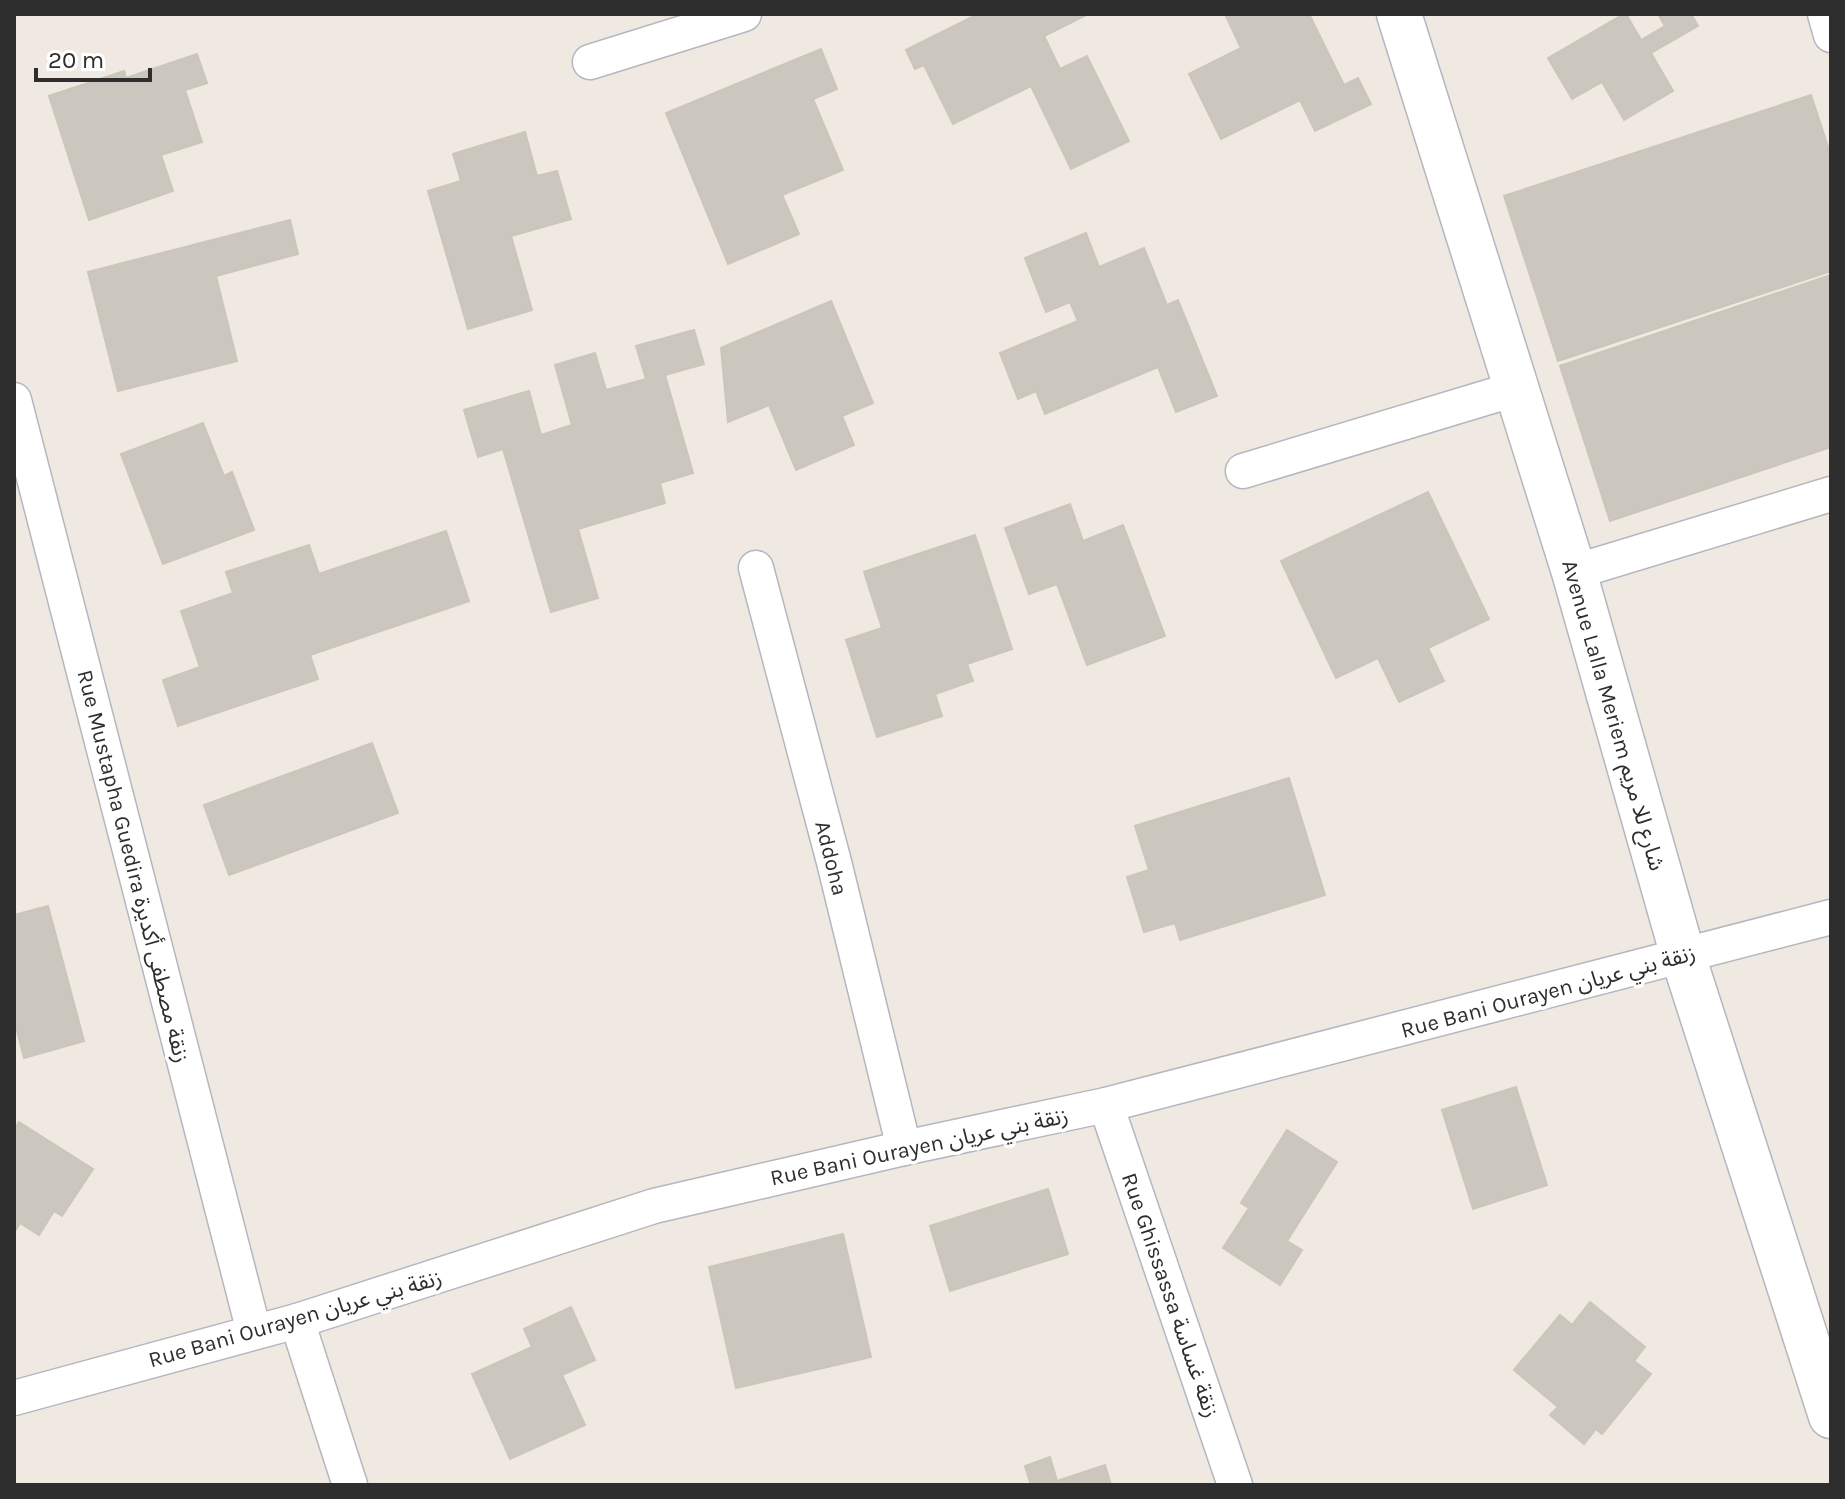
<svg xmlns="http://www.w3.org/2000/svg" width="1845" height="1499" font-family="Karla,'Noto Sans Arabic',sans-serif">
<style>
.building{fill:#cbc7bf;stroke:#cbc5ba;stroke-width:2}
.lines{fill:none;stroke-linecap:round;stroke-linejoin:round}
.street-casing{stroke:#b4b7c1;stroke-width:37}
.secondary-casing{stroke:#b4b7c1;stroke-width:47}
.street{stroke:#fff;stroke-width:34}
.secondary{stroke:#fff;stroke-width:44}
.labels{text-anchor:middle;stroke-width:7;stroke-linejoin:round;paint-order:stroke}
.street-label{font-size:22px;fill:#2e2e2e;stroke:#fff}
</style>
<rect width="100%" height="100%" fill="#efe9e1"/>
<!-- building -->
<g class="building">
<path d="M 978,14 L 1088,14 L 1044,36 L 1060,69 L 1087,56 L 1129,141 L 1071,169 L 1031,86 L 953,124 L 924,65 L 915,69 L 906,50 Z"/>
<path d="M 1225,14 L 1309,14 L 1344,85 L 1358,78 L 1371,104 L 1315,131 L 1300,100 L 1221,139 L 1189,74 L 1241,48 Z"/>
<path d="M 1624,14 L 1626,14 L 1641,40 L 1665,26 L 1658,14 L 1691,14 L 1698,26 L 1651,53 L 1673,91 L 1624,120 L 1602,82 L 1572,99 L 1548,58 Z"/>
<path d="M 821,49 L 837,89 L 813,99 L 843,170 L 782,195 L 799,234 L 728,264 L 666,113 Z"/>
<path d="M 197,54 L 207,83 L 185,90 L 202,142 L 161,155 L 173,191 L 89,220 L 49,96 L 124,71 L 126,78 Z"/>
<path d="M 1811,95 L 1831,156 L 1831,271 L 1558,361 L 1504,196 Z"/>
<path d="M 525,132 L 537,176 L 557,171 L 571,219 L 511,236 L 532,310 L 468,329 L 428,191 L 461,181 L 453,154 Z"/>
<path d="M 290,220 L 298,254 L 216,276 L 237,361 L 118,391 L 88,272 Z"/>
<path d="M 1086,233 L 1099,267 L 1144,248 L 1167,305 L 1178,300 L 1217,396 L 1176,412 L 1158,367 L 1045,414 L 1036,391 L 1018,399 L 1000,353 L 1078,321 L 1070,302 L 1046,312 L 1025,258 Z"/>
<path d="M 1831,275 L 1831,447 L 1610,521 L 1560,366 Z"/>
<path d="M 831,301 L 873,403 L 842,416 L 854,445 L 796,470 L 769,405 L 728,422 L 721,348 Z"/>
<path d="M 694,330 L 704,364 L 665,375 L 693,473 L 660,483 L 665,503 L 578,529 L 598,598 L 551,612 L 503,449 L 478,457 L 464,410 L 529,391 L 541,435 L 572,425 L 555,365 L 595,353 L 606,390 L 646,379 L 636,346 Z"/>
<path d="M 203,423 L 224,476 L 232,472 L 254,530 L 163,564 L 121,454 Z"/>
<path d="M 1428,492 L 1489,619 L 1428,648 L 1444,681 L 1399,702 L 1378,658 L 1336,678 L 1281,561 Z"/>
<path d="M 1070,504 L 1083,541 L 1123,525 L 1165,636 L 1087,665 L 1057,584 L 1029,594 L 1005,528 Z"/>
<path d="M 446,531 L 469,601 L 310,655 L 318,679 L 178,726 L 163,680 L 200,667 L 181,611 L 233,593 L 226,572 L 309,545 L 319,574 Z"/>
<path d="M 975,535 L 1012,649 L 967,664 L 973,681 L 935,694 L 942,716 L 877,737 L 846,640 L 882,628 L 864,572 Z"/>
<path d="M 372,743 L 398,813 L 229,875 L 204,805 Z"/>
<path d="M 1289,778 L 1325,895 L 1180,940 L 1175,923 L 1144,932 L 1127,877 L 1149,870 L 1135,826 Z"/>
<path d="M 48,906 L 84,1041 L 24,1058 L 14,1019 L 14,915 Z"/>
<path d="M 1516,1087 L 1547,1185 L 1473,1209 L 1442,1110 Z"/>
<path d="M 19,1122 L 93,1169 L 62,1216 L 54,1211 L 39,1235 L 20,1223 L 14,1233 L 14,1130 Z"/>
<path d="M 1287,1130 L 1337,1162 L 1287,1241 L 1302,1250 L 1280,1285 L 1223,1248 L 1249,1208 L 1241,1203 Z"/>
<path d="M 1048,1189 L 1068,1254 L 950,1291 L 930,1226 Z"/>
<path d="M 843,1234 L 871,1357 L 736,1388 L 709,1267 Z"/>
<path d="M 1590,1302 L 1645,1347 L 1634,1361 L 1651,1374 L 1602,1434 L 1596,1429 L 1584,1444 L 1550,1415 L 1558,1407 L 1514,1370 L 1560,1315 L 1572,1325 Z"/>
<path d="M 571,1307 L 595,1360 L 562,1375 L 585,1425 L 510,1459 L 472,1374 L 532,1347 L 524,1329 Z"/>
<path d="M 1050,1457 L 1057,1481 L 1105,1465 L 1111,1485 L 1031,1485 L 1025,1466 Z"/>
</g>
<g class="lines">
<defs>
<g id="street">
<path d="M 1825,14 L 1831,35"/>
<path d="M 590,62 L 744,14"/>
<path d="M 14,400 L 254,1332"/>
<path d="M 1243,471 L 1515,389"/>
<path d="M 756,568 L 834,862 L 904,1148"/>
<path d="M 1574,572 L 1831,494"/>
<path d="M 1106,1105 L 1235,1485"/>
<path d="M 297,1321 L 350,1485"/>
<path d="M 14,1398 L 297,1321 L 654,1206 L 904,1148 L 1106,1105 L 1831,917"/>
</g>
<path id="secondary" d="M 1399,14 L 1574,572 L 1683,956 L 1831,1416"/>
</defs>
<!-- street casing -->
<use href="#street" class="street-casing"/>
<!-- secondary casing -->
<use href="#secondary" class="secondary-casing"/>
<!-- street -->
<use href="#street" class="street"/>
<!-- secondary -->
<use href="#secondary" class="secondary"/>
</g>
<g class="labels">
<!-- street labels -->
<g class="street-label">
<text transform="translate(1614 715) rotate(74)" y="8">Avenue Lalla Meriem شارع للا مريم</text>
<text transform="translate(832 858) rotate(76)" y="8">Addoha</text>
<text transform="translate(134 866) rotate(76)" y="8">Rue Mustapha Guedira زنقة مصطفى أكديرة</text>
<text transform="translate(1548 991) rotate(-15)" y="8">Rue Bani Ourayen زنقة بني عريان</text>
<text transform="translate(919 1146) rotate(-12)" y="8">Rue Bani Ourayen زنقة بني عريان</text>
<text transform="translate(1171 1295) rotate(71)" y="8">Rue Ghissassa زنقة غساسة</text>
<text transform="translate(295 1318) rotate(-16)" y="8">Rue Bani Ourayen زنقة بني عريان</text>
</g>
</g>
<!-- border -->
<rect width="1845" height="1499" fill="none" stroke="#2e2e2e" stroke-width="32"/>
<!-- scale -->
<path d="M36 68v12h114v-12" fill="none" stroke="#2e2e2e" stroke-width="4"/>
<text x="48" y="68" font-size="24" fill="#2e2e2e" stroke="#ffffff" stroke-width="6" paint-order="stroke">20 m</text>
</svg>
